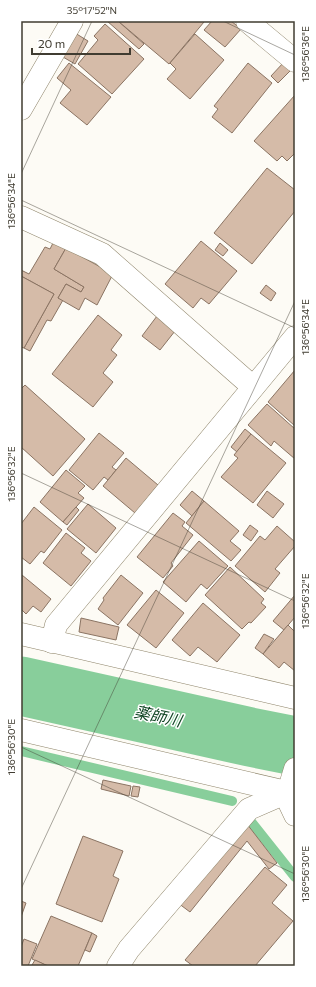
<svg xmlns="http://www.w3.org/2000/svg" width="316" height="987" font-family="Commissioner,'Noto Sans JP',sans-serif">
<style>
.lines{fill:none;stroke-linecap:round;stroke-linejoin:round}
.stream{stroke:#88ce9b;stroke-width:10}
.river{stroke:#88ce9b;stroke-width:59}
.building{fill:#d5bba8;stroke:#8b7463}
.minor-casing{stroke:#8f856b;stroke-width:23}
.minor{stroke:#fff;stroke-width:22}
.ticks{fill:none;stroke:#403c31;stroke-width:1;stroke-opacity:0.45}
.labels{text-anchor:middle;stroke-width:3;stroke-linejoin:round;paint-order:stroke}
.water-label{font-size:16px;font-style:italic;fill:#134726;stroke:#fff}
.neatline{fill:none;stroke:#403c31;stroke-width:1.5}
.ticks-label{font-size:10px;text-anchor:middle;fill:#403c31}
</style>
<rect width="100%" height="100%" fill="#fdfbf5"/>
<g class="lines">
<!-- stream -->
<g class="stream">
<path d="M 21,751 L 232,801"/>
<path d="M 248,818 L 295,877"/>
</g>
<!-- river -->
<path class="river" d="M 21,686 L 250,737 L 295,746"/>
</g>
<!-- building -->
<g class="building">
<path d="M 107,21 L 118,21 L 144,44 L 139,49 Z"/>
<path d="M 118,21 L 203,21 L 204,22 L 169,64 Z"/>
<path d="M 212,21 L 231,21 L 241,29 L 225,47 L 204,30 Z"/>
<path d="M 105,24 L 144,59 L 112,94 L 78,64 L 98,40 L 94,36 Z"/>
<path d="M 75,33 L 88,41 L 75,64 L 63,57 Z"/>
<path d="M 195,34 L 224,60 L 190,99 L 167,79 L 176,69 L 170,63 Z"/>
<path d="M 284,62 L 292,69 L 278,83 L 271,76 Z"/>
<path d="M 69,63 L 111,97 L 87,125 L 60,103 L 71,90 L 57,78 Z"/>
<path d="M 248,63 L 272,83 L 232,133 L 212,117 L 218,109 L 214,106 Z"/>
<path d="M 295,95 L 295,153 L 287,161 L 282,156 L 277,161 L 254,141 Z"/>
<path d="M 267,168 L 295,190 L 295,211 L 252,264 L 214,233 Z"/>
<path d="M 54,241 L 66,248 L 54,269 L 84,287 L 81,292 L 66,284 L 58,298 L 63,300 L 51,321 L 47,320 L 30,351 L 24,348 L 54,294 L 21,276 L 21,270 L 29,274 L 45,247 L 50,249 Z"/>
<path d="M 201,241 L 237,271 L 209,304 L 201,298 L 193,308 L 165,284 Z"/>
<path d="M 220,243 L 228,250 L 223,256 L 215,250 Z"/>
<path d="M 66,248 L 113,274 L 97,305 L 85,298 L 79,310 L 58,298 L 66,284 L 81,292 L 84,287 L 54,269 Z"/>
<path d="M 21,276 L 54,294 L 24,348 L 21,347 Z"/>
<path d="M 266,285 L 276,293 L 271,301 L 260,293 Z"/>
<path d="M 98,315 L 122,335 L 111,350 L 117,355 L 103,373 L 113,382 L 93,407 L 52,374 Z"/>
<path d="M 157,316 L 175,331 L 160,350 L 142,336 Z"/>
<path d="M 295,370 L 295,426 L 268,402 Z"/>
<path d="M 25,385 L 85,439 L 53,476 L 21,447 L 21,389 Z"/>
<path d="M 267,404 L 295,429 L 295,459 L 274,441 L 271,446 L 248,425 Z"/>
<path d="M 245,429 L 251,434 L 237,452 L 231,447 Z"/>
<path d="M 99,433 L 124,453 L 112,467 L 116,470 L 108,480 L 104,477 L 93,490 L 69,470 Z"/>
<path d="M 251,434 L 286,463 L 253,503 L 221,477 L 238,458 L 234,455 Z"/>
<path d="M 126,458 L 158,485 L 135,513 L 103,486 Z"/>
<path d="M 66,470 L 85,486 L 78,493 L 84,498 L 63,522 L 40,502 Z"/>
<path d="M 192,491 L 204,501 L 192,516 L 180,505 Z"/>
<path d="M 267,491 L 284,504 L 273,518 L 257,505 Z"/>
<path d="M 204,501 L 239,531 L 230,541 L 241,550 L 231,561 L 186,523 Z"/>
<path d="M 88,504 L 116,528 L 96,553 L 67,529 Z"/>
<path d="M 34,507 L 62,530 L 44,553 L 41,551 L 30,564 L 21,557 L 21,524 Z"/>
<path d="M 76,507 L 79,510 L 67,525 L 63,522 Z"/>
<path d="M 173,513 L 185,522 L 182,526 L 193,535 L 171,563 L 173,566 L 163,578 L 137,557 Z"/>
<path d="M 250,525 L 258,531 L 251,541 L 243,535 Z"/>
<path d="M 277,526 L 295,542 L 295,546 L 275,569 L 280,573 L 265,592 L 235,566 L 260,536 L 265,540 Z"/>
<path d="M 66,533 L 85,548 L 81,553 L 91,561 L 71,586 L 43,563 Z"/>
<path d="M 199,541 L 228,566 L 207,589 L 201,584 L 186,602 L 163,582 Z"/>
<path d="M 230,567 L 264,599 L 261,603 L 266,607 L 251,623 L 249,622 L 242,629 L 205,595 Z"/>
<path d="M 22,575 L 51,599 L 41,612 L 33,606 L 26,614 L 21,609 Z"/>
<path d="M 121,575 L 143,593 L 118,625 L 98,609 L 104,600 L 103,598 Z"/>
<path d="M 156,590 L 184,613 L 156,648 L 127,625 Z"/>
<path d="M 295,595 L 295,617 L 284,630 L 273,621 Z"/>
<path d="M 203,603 L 240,635 L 217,662 L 198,647 L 190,656 L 172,640 Z"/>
<path d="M 81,618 L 119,627 L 116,640 L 79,632 Z"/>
<path d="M 288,625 L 295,632 L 295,671 L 284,662 L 279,668 L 263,654 Z"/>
<path d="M 264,634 L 274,639 L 263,654 L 255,648 Z"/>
<path d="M 103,780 L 131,786 L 129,796 L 101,789 Z"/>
<path d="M 133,786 L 140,787 L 138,797 L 131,796 Z"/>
<path d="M 247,824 L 277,863 L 269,869 L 247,841 L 190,912 L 178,903 Z"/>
<path d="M 83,836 L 123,851 L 113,876 L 119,879 L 102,922 L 56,904 Z"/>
<path d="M 265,867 L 287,885 L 272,903 L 293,921 L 255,966 L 193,966 L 185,960 Z"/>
<path d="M 21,901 L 26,903 L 21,917 Z"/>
<path d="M 51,916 L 92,933 L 78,966 L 48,966 L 32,959 Z"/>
<path d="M 92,933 L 97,936 L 90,952 L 85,950 Z"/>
<path d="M 24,939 L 37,944 L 28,966 L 21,966 L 21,947 Z"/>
<path d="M 35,960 L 48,966 L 34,966 L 32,965 Z"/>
</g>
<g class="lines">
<defs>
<g id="minor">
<path d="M 247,21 L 295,61"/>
<path d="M 21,109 L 72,21"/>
<path d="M 21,217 L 102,254 L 253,387"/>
<path d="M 21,634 L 295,698"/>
<path d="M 52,642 L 56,625 L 295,337"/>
<path d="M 21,730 L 295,794"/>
<path d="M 288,792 L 295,769"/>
<path d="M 285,794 L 295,815"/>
<path d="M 118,966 L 129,949 L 249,809 L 288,792"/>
</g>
</defs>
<!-- minor casing -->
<use href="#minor" class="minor-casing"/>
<!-- minor -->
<use href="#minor" class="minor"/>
</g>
<!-- ticks -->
<path class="ticks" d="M 223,21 L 295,55M 21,174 L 92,21M 21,200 L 295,328M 21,473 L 295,601M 21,747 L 295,874M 21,889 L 295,301"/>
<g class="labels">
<!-- water labels -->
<g class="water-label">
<text transform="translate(158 716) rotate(12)" y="6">薬師川</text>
</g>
</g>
<!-- border -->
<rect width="316" height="987" fill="none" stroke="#ffffff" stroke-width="44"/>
<!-- scale -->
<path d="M32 48v6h98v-6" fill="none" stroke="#403c31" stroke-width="2"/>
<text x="38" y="48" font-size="12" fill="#403c31" stroke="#ffffff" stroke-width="3" paint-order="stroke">20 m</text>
<rect x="22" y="22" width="272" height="943" class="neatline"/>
<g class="ticks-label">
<text x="92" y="14">35°17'52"N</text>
<text transform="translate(305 54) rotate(-90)" y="4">136°56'36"E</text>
<text transform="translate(11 201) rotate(-90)" y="4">136°56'34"E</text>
<text transform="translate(305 327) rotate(-90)" y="4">136°56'34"E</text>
<text transform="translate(11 474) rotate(-90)" y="4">136°56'32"E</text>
<text transform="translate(305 601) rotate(-90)" y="4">136°56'32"E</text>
<text transform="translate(11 747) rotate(-90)" y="4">136°56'30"E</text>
<text transform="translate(305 874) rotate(-90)" y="4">136°56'30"E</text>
</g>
</svg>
